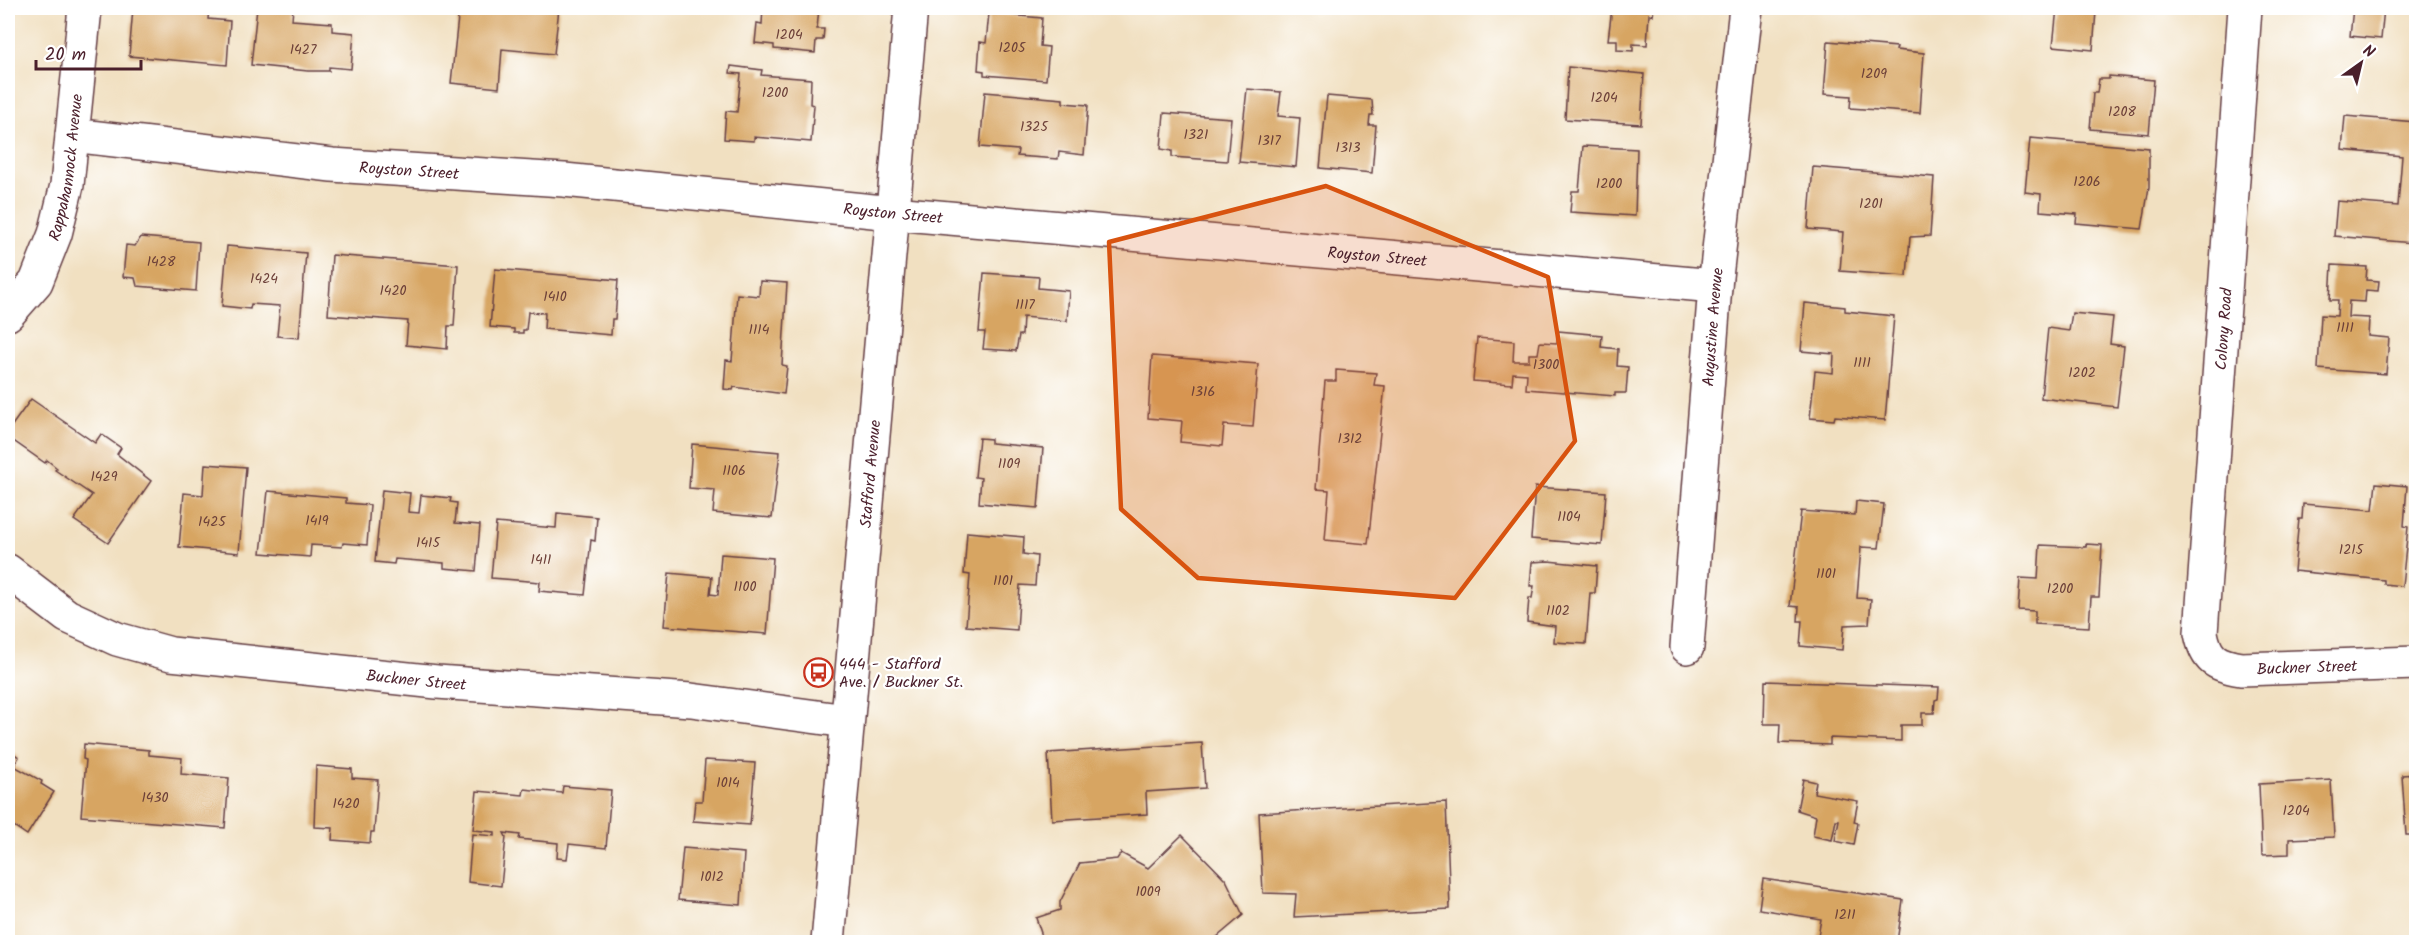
<svg xmlns="http://www.w3.org/2000/svg" width="2424" height="950" font-family="Kalam,sans-serif">
<style>
.building{fill:#d7a562}
.lines{fill:none;stroke-linecap:round;stroke-linejoin:round}
.minor-casing{stroke:#633c42;stroke-width:36}
.minor{stroke:#fff;stroke-width:33}
.marked{fill:#d8530f;fill-opacity:0.2;stroke:#d8530f;stroke-width:4.5;stroke-linejoin:round}
.labels{text-anchor:middle;stroke-width:4.5;stroke-linejoin:round;paint-order:stroke}
.number-label{font-size:14px;fill:#6d4039}
.street-label{font-size:16px;fill:#4a1f2b;stroke:#fff}
.poi-label{font-size:16px;fill:#4a1f2b;stroke:#fff;text-anchor:start}
</style>
<rect width="100%" height="100%" fill="#fff"/>
<filter id="ink" filterUnits="userSpaceOnUse"><feTurbulence type="fractalNoise" baseFrequency=".0167" numOctaves="2"/><feDisplacementMap in="SourceGraphic" scale="12" xChannelSelector="R" yChannelSelector="G"/><feConvolveMatrix kernelMatrix="1 2 1 2 8 2 1 2 1" color-interpolation-filters="sRGB"/></filter>
<filter id="wash" filterUnits="userSpaceOnUse"><feTurbulence type="fractalNoise" baseFrequency=".008" numOctaves="4" result="noise"/><feDisplacementMap in="SourceGraphic" scale="24" xChannelSelector="R" yChannelSelector="G"/><feGaussianBlur stdDeviation="1.35" result="paint"/><feColorMatrix in="noise" values="0 0 0 0 0 0 0 0 0 0 0 0 0 0 0 0 0 1.4 0 .05"/><feComposite in="paint" operator="in"/></filter>
<g filter="url(#wash)">
<rect width="100%" height="100%" fill="#f1e0c1"/>
<g id="blocks">
<!-- building -->
<g class="building">
<path d="M 133,8 L 209,8 L 208,19 L 230,21 L 227,65 L 129,56 Z"/>
<path d="M 257,8 L 293,8 L 292,20 L 332,23 L 332,31 L 354,33 L 351,69 L 329,67 L 329,71 L 308,71 L 251,65 Z"/>
<path d="M 459,8 L 559,8 L 554,54 L 502,49 L 499,88 L 451,83 Z"/>
<path d="M 763,8 L 819,8 L 817,29 L 824,29 L 823,40 L 816,40 L 815,53 L 774,49 L 774,45 L 755,43 L 757,23 L 762,24 Z"/>
<path d="M 1612,8 L 1654,8 L 1653,15 L 1649,14 L 1647,45 L 1633,44 L 1633,51 L 1617,50 L 1617,40 L 1608,40 Z"/>
<path d="M 2057,8 L 2096,11 L 2093,50 L 2053,46 Z"/>
<path d="M 2353,8 L 2384,8 L 2381,39 L 2350,36 Z"/>
<path d="M 989,13 L 1042,18 L 1040,46 L 1049,47 L 1046,80 L 984,75 L 984,71 L 978,70 L 980,42 L 986,43 Z"/>
<path d="M 1828,41 L 1897,47 L 1896,50 L 1924,53 L 1920,113 L 1850,108 L 1851,96 L 1824,94 Z"/>
<path d="M 731,66 L 762,70 L 761,75 L 811,79 L 810,104 L 814,105 L 811,142 L 754,137 L 754,141 L 724,139 L 726,111 L 737,112 L 741,74 L 730,73 Z"/>
<path d="M 1568,67 L 1644,74 L 1641,124 L 1565,119 Z"/>
<path d="M 2109,76 L 2154,80 L 2149,134 L 2090,129 L 2093,93 L 2097,93 L 2099,79 L 2109,79 Z"/>
<path d="M 1247,89 L 1281,92 L 1278,116 L 1300,118 L 1296,167 L 1239,162 Z"/>
<path d="M 985,92 L 1063,99 L 1063,103 L 1088,105 L 1084,155 L 1059,152 L 1058,159 L 1017,156 L 1018,150 L 980,147 Z"/>
<path d="M 1327,96 L 1372,100 L 1373,115 L 1370,115 L 1369,125 L 1376,125 L 1372,173 L 1320,168 Z"/>
<path d="M 1164,113 L 1231,118 L 1227,161 L 1172,157 L 1172,151 L 1161,149 Z"/>
<path d="M 2345,116 L 2416,122 L 2416,210 L 2413,243 L 2334,236 L 2337,201 L 2398,206 L 2402,156 L 2342,150 Z"/>
<path d="M 2030,138 L 2149,148 L 2149,187 L 2142,229 L 2076,223 L 2077,214 L 2040,211 L 2041,194 L 2025,192 Z"/>
<path d="M 1583,146 L 1637,149 L 1635,216 L 1570,212 L 1572,191 L 1579,191 Z"/>
<path d="M 1813,167 L 1934,177 L 1930,236 L 1910,237 L 1907,276 L 1840,271 L 1843,232 L 1808,229 Z"/>
<path d="M 141,237 L 199,242 L 196,291 L 137,286 L 135,278 L 123,277 L 126,245 L 135,246 Z"/>
<path d="M 227,246 L 306,253 L 299,338 L 277,336 L 280,306 L 251,304 L 250,309 L 222,306 Z"/>
<path d="M 332,255 L 458,265 L 454,326 L 448,326 L 447,349 L 406,345 L 408,321 L 328,315 Z"/>
<path d="M 2332,265 L 2367,267 L 2366,280 L 2379,281 L 2378,291 L 2366,290 L 2365,302 L 2349,301 L 2348,317 L 2369,318 L 2368,336 L 2389,338 L 2386,374 L 2318,369 L 2321,315 L 2337,316 L 2338,300 L 2330,300 Z"/>
<path d="M 495,269 L 618,280 L 615,319 L 612,319 L 611,335 L 544,329 L 545,313 L 528,312 L 526,330 L 523,330 L 523,333 L 514,333 L 514,329 L 490,327 Z"/>
<path d="M 984,273 L 1039,277 L 1038,288 L 1069,291 L 1067,321 L 1023,317 L 1022,335 L 1019,335 L 1016,351 L 983,349 L 985,332 L 979,332 Z"/>
<path d="M 760,281 L 787,283 L 782,365 L 787,366 L 784,394 L 734,387 L 733,390 L 724,389 L 726,360 L 732,361 L 737,294 L 759,296 Z"/>
<path d="M 1805,303 L 1845,307 L 1845,311 L 1894,316 L 1885,420 L 1835,416 L 1834,420 L 1810,418 L 1815,371 L 1833,373 L 1834,354 L 1801,351 Z"/>
<path d="M 2072,313 L 2113,317 L 2110,344 L 2124,346 L 2117,407 L 2041,398 L 2048,328 L 2069,331 Z"/>
<path d="M 1558,331 L 1602,335 L 1601,347 L 1618,349 L 1617,366 L 1628,367 L 1626,393 L 1615,393 L 1615,396 L 1526,389 L 1527,374 L 1513,373 L 1512,384 L 1473,381 L 1477,338 L 1514,341 L 1513,361 L 1529,361 L 1529,354 L 1538,354 L 1540,342 L 1557,343 Z"/>
<path d="M 1152,356 L 1258,364 L 1253,427 L 1224,425 L 1222,446 L 1180,442 L 1182,421 L 1148,418 Z"/>
<path d="M 1336,370 L 1376,373 L 1374,385 L 1385,386 L 1368,544 L 1325,540 L 1329,490 L 1316,489 L 1325,381 L 1336,381 Z"/>
<path d="M 31,399 L 95,443 L 101,434 L 121,448 L 117,454 L 151,481 L 108,543 L 74,520 L 92,495 L 55,470 L 57,468 L 47,460 L 45,463 L 8,437 L 8,431 Z"/>
<path d="M 979,438 L 991,439 L 991,443 L 1043,448 L 1038,508 L 979,503 L 981,478 L 975,477 Z"/>
<path d="M 692,444 L 780,452 L 772,518 L 713,513 L 715,490 L 689,488 Z"/>
<path d="M 205,464 L 246,467 L 239,553 L 179,547 L 184,493 L 203,495 Z"/>
<path d="M 2376,483 L 2407,486 L 2404,526 L 2408,527 L 2402,586 L 2384,584 L 2384,580 L 2294,571 L 2299,519 L 2302,519 L 2303,504 L 2373,510 Z"/>
<path d="M 1535,487 L 1606,492 L 1602,545 L 1531,539 Z"/>
<path d="M 382,490 L 410,493 L 408,512 L 419,513 L 421,495 L 451,498 L 450,502 L 457,503 L 455,523 L 480,525 L 476,571 L 444,568 L 444,563 L 395,559 L 394,564 L 375,562 Z"/>
<path d="M 268,491 L 346,498 L 346,503 L 370,505 L 367,545 L 343,543 L 342,547 L 311,545 L 310,557 L 261,553 Z"/>
<path d="M 1856,501 L 1884,504 L 1879,548 L 1861,547 L 1857,598 L 1871,599 L 1869,624 L 1844,625 L 1842,650 L 1800,646 L 1802,621 L 1798,621 L 1799,607 L 1790,606 L 1801,511 L 1855,515 Z"/>
<path d="M 557,513 L 597,517 L 595,541 L 591,540 L 585,595 L 539,591 L 540,582 L 491,578 L 496,523 L 556,528 Z"/>
<path d="M 967,532 L 1024,537 L 1023,554 L 1037,556 L 1035,586 L 1020,585 L 1017,630 L 966,626 L 970,575 L 964,574 Z"/>
<path d="M 2086,544 L 2102,545 L 2099,597 L 2091,597 L 2089,627 L 2035,624 L 2035,611 L 2018,610 L 2020,578 L 2038,579 L 2040,545 L 2086,547 Z"/>
<path d="M 721,554 L 773,558 L 767,634 L 664,626 L 669,573 L 712,577 L 710,594 L 718,595 Z"/>
<path d="M 1548,561 L 1597,566 L 1595,593 L 1590,593 L 1586,644 L 1554,642 L 1555,626 L 1527,622 L 1529,598 L 1532,598 L 1534,586 L 1530,586 L 1532,562 Z"/>
<path d="M 1765,681 L 1939,687 L 1938,699 L 1935,700 L 1934,713 L 1922,713 L 1922,725 L 1901,725 L 1901,741 L 1830,738 L 1830,745 L 1779,743 L 1780,724 L 1764,724 Z"/>
<path d="M 1202,743 L 1205,788 L 1146,792 L 1147,814 L 1052,820 L 1048,753 Z"/>
<path d="M 84,744 L 149,750 L 149,755 L 182,758 L 181,774 L 229,778 L 225,828 L 81,816 L 86,760 L 83,759 Z"/>
<path d="M 8,750 L 19,757 L 14,766 L 42,781 L 41,784 L 54,792 L 27,835 L 8,822 Z"/>
<path d="M 705,760 L 755,763 L 750,825 L 693,821 L 695,801 L 702,801 Z"/>
<path d="M 316,766 L 352,769 L 352,778 L 378,780 L 374,832 L 371,832 L 370,843 L 332,840 L 333,828 L 314,827 Z"/>
<path d="M 2416,774 L 2416,835 L 2406,835 L 2402,775 Z"/>
<path d="M 1803,779 L 1816,782 L 1814,793 L 1858,801 L 1854,822 L 1858,823 L 1854,845 L 1835,841 L 1839,820 L 1836,820 L 1832,840 L 1813,836 L 1816,816 L 1797,810 Z"/>
<path d="M 2331,780 L 2334,837 L 2289,839 L 2289,854 L 2262,855 L 2259,784 Z"/>
<path d="M 563,786 L 611,790 L 606,848 L 569,844 L 567,859 L 557,858 L 558,843 L 519,839 L 520,835 L 504,833 L 506,837 L 501,886 L 468,882 L 472,834 L 495,836 L 495,832 L 473,830 L 477,791 L 523,795 L 524,789 L 562,793 Z"/>
<path d="M 1446,802 L 1450,909 L 1294,917 L 1296,894 L 1263,893 L 1259,813 Z"/>
<path d="M 1182,835 L 1226,880 L 1243,915 L 1217,937 L 1221,942 L 1044,942 L 1036,918 L 1060,910 L 1060,902 L 1080,863 L 1117,859 L 1121,853 L 1148,868 Z"/>
<path d="M 683,848 L 744,853 L 741,905 L 678,900 Z"/>
<path d="M 1763,879 L 1903,900 L 1897,942 L 1817,942 L 1821,919 L 1759,909 Z"/>
</g>
</g>
</g>
<g filter="url(#ink)">
<use href="#blocks" fill-opacity="0" stroke="#633c42" stroke-width="1.5"/>
<g class="lines">
<defs>
<g id="minor">
<path id="s1" d="M 2245,8 L 2201,633 C 2206,659 2215,665 2241,669 L 2416,663"/>
<path id="s2" d="M 72,135 L 332,165 L 564,180 L 893,213 L 1715,286"/>
<path id="s3" d="M 8,314 L 36,282 L 55,234 L 67,185 L 85,8"/>
<path id="s4" d="M 8,571 L 67,616 L 117,639 L 171,654 L 437,682 L 691,700 L 847,721"/>
<path id="s5" d="M 1687,647 L 1715,286 L 1746,8"/>
<path id="s6" d="M 828,942 L 911,8"/>
</g>
</defs>
<!-- minor casing -->
<use href="#minor" class="minor-casing"/>
<!-- minor -->
<use href="#minor" class="minor"/>
</g>
</g>
<!-- marked area -->
<path class="marked" d="M 1326,186 L 1548,277 L 1575,441 L 1455,598 L 1198,578 L 1121,509 L 1109,242 Z"/>
<!-- icons -->
<defs>
<symbol id="bus-ring" viewBox="-11 -11 22 22"><circle r="9.5" fill="#fff" stroke="#c8321e" stroke-width="1.5"/><path d="M-5-6H5V4H4V6H2V4H-2V6H-4V4H-5ZM-3.5-4V0h7V-4ZM-3.5 1.2v1.5H-2V1.2ZM2 1.2v1.5H3.5V1.2Z" fill="#c8321e"/></symbol>
</defs>
<g fill-rule="evenodd">
<use href="#bus-ring" x="802" y="656" width="33" height="33"/>
</g>
<g class="labels">
<!-- number labels -->
<g class="number-label">
<text x="789" y="39">1204</text>
<text x="1012" y="52">1205</text>
<text x="303" y="54">1427</text>
<text x="1874" y="78">1209</text>
<text x="775" y="97">1200</text>
<text x="1604" y="102">1204</text>
<text x="2122" y="116">1208</text>
<text x="1034" y="131">1325</text>
<text x="1196" y="139">1321</text>
<text x="1269" y="145">1317</text>
<text x="1348" y="152">1313</text>
<text x="2087" y="186">1206</text>
<text x="1609" y="188">1200</text>
<text x="1871" y="208">1201</text>
<text x="161" y="266">1428</text>
<text x="264" y="283">1424</text>
<text x="393" y="295">1420</text>
<text x="555" y="301">1410</text>
<text x="1025" y="309">1117</text>
<text x="2345" y="332">1111</text>
<text x="759" y="334">1114</text>
<text x="1862" y="367">1111</text>
<text x="1546" y="369">1300</text>
<text x="2082" y="377">1202</text>
<text x="1203" y="396">1316</text>
<text x="1350" y="443">1312</text>
<text x="1009" y="468">1109</text>
<text x="734" y="475">1106</text>
<text x="104" y="481">1429</text>
<text x="1569" y="521">1104</text>
<text x="317" y="525">1419</text>
<text x="212" y="526">1425</text>
<text x="428" y="547">1415</text>
<text x="2351" y="554">1215</text>
<text x="541" y="564">1411</text>
<text x="1826" y="578">1101</text>
<text x="1003" y="585">1101</text>
<text x="745" y="591">1100</text>
<text x="2060" y="593">1200</text>
<text x="1558" y="615">1102</text>
<text x="728" y="787">1014</text>
<text x="155" y="802">1430</text>
<text x="346" y="808">1420</text>
<text x="2296" y="815">1204</text>
<text x="712" y="881">1012</text>
<text x="1148" y="896">1009</text>
<text x="1845" y="919">1211</text>
</g>
<!-- street labels -->
<g class="street-label">
<text dy="6" stroke="none"><textPath href="#s3" startOffset="162">Rappahannock Avenue</textPath></text>
<text dy="6" stroke="none"><textPath href="#s2" startOffset="339">Royston Street</textPath></text>
<text dy="6" stroke="none"><textPath href="#s2" startOffset="825">Royston Street</textPath></text>
<text dy="6" stroke="none"><textPath href="#s2" startOffset="1311">Royston Street</textPath></text>
<text dy="6" stroke="none"><textPath href="#s5" startOffset="321">Augustine Avenue</textPath></text>
<text transform="translate(2223 329) rotate(-86)" y="6">Colony Road</text>
<text dy="6" stroke="none"><textPath href="#s6" startOffset="470">Stafford Avenue</textPath></text>
<text dy="6" stroke="none"><textPath href="#s1" startOffset="752">Buckner Street</textPath></text>
<text dy="6" stroke="none"><textPath href="#s4" startOffset="432">Buckner Street</textPath></text>
</g>
<!-- poi labels -->
<g class="poi-label">
<text x="839" y="669">444 - Stafford<tspan x="839" dy="18">Ave. / Buckner St.</tspan></text>
</g>
</g>
<!-- margin -->
<rect width="2424" height="950" fill="none" stroke="#fff" stroke-width="30"/>
<!-- north arrow -->
<g transform="translate(2361 63) rotate(34)" stroke="#ffffff" stroke-width="4.5" paint-order="stroke">
<path d="M0-4.5L10 22L0 15L-10 22Z" fill="#4a1f2b"/>
<text y="-9" font-size="16" font-weight="bold" text-anchor="middle" fill="#4a1f2b">N</text>
</g>
<!-- scale -->
<path d="M36 60v9h105v-9" fill="none" stroke="#4a1f2b" stroke-width="3"/>
<text x="45" y="60" font-size="18" fill="#4a1f2b" stroke="#ffffff" stroke-width="4.5" paint-order="stroke">20 m</text>
</svg>
